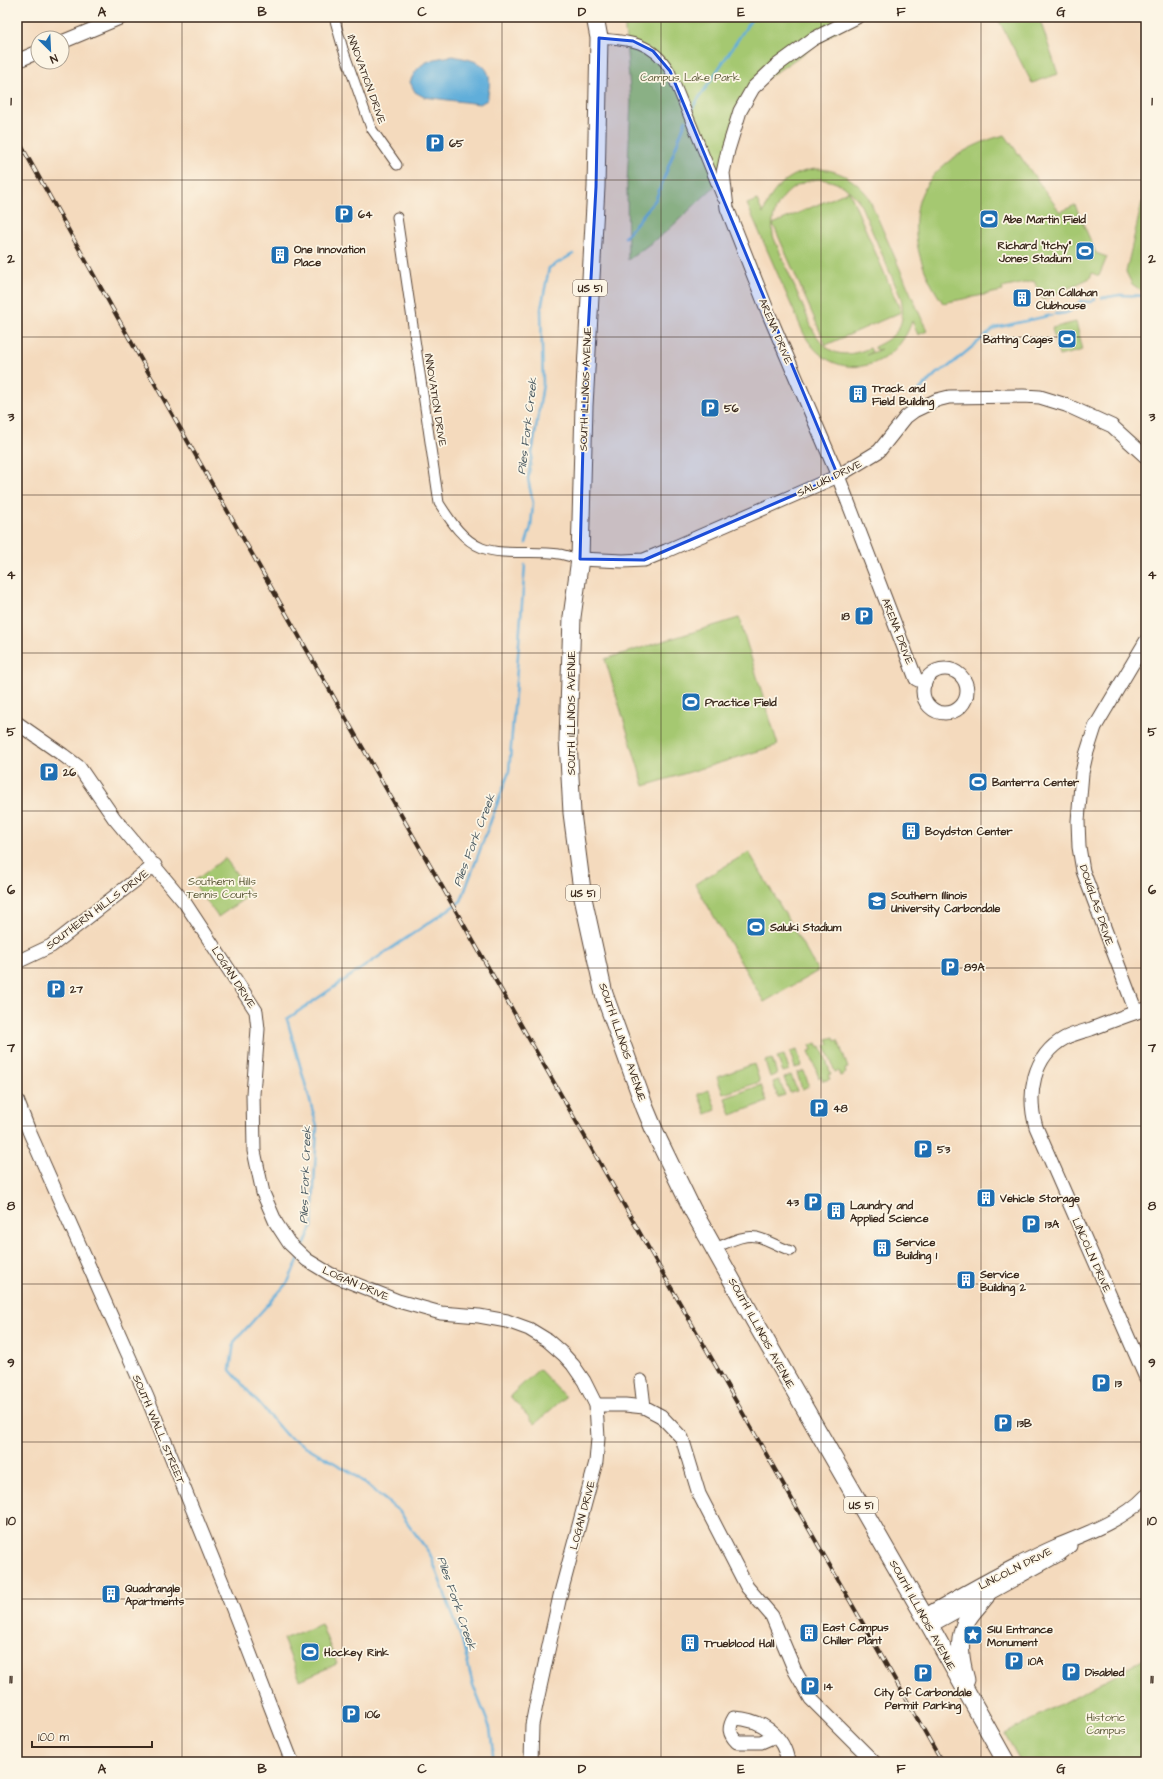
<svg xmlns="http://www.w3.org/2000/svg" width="1163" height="1779" font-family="'Architects Daughter',sans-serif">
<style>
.green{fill:#a5c871;stroke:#707948;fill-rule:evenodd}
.water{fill:#61aeda;stroke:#4e6c7c}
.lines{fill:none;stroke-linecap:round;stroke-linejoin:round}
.stream{stroke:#61aeda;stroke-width:2.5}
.street-casing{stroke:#574436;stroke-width:11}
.secondary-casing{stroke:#574436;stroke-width:15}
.highway-casing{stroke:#574436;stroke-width:19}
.street{stroke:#fff;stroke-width:9}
.secondary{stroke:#fff;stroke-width:13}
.highway{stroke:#fff;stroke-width:17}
.rail-casing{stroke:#3b2a1e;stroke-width:4}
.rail{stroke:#fcf5e5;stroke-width:2.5;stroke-dasharray:8;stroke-linecap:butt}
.marked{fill:#1d4ed8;fill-opacity:0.2;stroke:#1d4ed8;stroke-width:3;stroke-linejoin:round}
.grid{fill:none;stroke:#3b2a1e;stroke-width:1;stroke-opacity:0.55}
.labels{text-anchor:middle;stroke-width:3.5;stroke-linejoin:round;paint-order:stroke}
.shield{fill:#fcf5e5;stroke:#75675a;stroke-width:1}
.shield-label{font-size:10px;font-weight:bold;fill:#3b2a1e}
.park-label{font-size:11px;fill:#5b5937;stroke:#fcf5e5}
.street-label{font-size:11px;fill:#3b2a1e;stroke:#fcf5e5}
.poi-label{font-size:11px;font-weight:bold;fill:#3b2a1e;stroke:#fcf5e5;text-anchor:start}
.water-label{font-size:12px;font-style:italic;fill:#485860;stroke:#fcf5e5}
.neatline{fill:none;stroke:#3b2a1e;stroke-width:1.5}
.grid-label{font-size:13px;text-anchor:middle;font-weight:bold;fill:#3b2a1e}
</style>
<rect width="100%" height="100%" fill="#fcf5e5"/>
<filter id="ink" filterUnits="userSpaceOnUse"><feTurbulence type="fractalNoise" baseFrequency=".025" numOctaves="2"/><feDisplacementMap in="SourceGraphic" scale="8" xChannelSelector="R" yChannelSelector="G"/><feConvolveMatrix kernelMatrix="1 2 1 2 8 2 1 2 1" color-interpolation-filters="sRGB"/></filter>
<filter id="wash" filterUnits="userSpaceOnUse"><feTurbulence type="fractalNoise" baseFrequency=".012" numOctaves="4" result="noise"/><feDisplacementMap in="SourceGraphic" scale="16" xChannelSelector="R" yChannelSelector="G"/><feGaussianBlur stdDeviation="0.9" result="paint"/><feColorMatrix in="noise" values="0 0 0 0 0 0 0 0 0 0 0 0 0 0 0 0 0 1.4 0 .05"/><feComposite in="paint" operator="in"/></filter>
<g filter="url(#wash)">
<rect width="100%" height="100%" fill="#f4dabd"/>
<!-- green -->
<g class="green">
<path d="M 624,17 L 857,17 L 753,88 L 717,184 L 667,231 L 628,260 L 627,184 L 631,102 Z"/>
<path d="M 997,17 L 1039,17 L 1058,74 L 1032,83 Z"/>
<path d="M 1005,135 L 1060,212 L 1075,205 L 1096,253 L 1107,257 L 1099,276 L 1092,273 L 1090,278 L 1043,300 L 1034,281 L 1002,288 L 1003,291 L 943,303 C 923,275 910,239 918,205 C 926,168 971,143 1005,135 Z"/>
<path d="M 815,169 C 837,169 854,178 868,196 L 927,331 L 918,335 L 912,321 C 894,375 829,384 803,332 L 747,204 L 757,200 L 763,214 C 771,189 788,173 815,169 ZM 818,179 C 835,180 848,187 859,201 L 901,298 C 906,325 898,336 874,347 L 876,350 L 881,349 L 867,355 L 872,352 L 870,348 C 843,359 827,356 812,328 L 773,236 C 769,206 788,183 818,179 Z"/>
<path d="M 849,191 L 901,312 L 826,345 L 773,224 Z"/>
<path d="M 1142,202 L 1146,204 L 1146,294 L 1132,284 L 1126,272 Z"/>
<path d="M 1076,322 L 1083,350 L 1059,356 L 1052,328 Z"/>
<path d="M 739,618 L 778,745 L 644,786 L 605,659 Z"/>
<path d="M 749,852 L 818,971 L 764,1002 L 695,884 Z"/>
<path d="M 225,858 L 251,894 L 218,917 L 193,882 Z"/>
<path d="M 834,1037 L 835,1041 L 838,1040 L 848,1068 L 845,1069 L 846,1073 L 840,1076 L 838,1071 L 835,1072 L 825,1045 L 829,1044 L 827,1039 Z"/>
<path d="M 817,1043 L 819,1047 L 821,1046 L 831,1074 L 828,1075 L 830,1079 L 823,1081 L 821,1077 L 819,1078 L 809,1051 L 812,1050 L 810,1045 Z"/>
<path d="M 797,1050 L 802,1066 L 795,1068 L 790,1052 Z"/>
<path d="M 784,1055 L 789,1070 L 783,1072 L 777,1057 Z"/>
<path d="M 772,1059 L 777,1074 L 770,1077 L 765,1061 Z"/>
<path d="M 754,1064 L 760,1082 L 723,1094 L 717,1077 Z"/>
<path d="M 804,1071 L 809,1086 L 802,1089 L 797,1073 Z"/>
<path d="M 791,1075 L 797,1091 L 790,1093 L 784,1078 Z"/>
<path d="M 779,1080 L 785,1095 L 778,1097 L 773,1082 Z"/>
<path d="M 761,1085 L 767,1102 L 731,1115 L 725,1098 Z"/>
<path d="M 709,1090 L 716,1110 L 706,1114 L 698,1094 Z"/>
<path d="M 539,1369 L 565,1397 L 535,1424 L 510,1396 Z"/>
<path d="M 321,1624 L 337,1664 L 300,1680 L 283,1639 Z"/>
<path d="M 1146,1658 L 1146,1762 L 1021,1762 L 1005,1734 Z"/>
</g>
<!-- water -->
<path class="water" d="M 453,56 C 483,62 495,65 487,100 L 480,104 L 424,97 L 415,92 L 410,82 C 419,60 432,59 453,56 Z"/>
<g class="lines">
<!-- stream -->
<g class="stream">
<path d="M 691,110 L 753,17"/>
<path d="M 625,237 L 656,199 L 686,120"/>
<path d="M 1102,298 L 1120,295 L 1146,296"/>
<path d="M 1055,314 C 1072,314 1070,310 1081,301 L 1091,302 L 1095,299"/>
<path d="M 916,393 L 937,373 L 948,367 L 995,328 L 1052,315"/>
<path d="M 526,543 L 531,527 L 533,503 L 528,479 L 543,384 L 541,309 L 549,268 L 573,254"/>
<path d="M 302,1250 L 312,1227 L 317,1126 L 287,1019 L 461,901 L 509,772 L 525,565"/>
<path d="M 299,1258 L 288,1282 L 234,1342 L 230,1370 L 286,1435 L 352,1473 L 399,1511 L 430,1554 L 462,1640 L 473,1685 L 490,1728 L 494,1762"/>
</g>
</g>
</g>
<g filter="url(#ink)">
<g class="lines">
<defs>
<g id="street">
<path d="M 334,17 L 343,49 L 371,128 L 397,165"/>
<path d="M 599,38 C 630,40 653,42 670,71 L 722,198"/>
<path d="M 397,217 L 439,503 C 450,520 462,540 482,548 C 503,556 536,550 559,554 C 566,555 573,558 580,559"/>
<path d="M 715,1248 C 728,1243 743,1234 757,1237 C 769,1240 779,1247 791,1251"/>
</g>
<g id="secondary">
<path d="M 857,17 L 813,39 L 776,66 L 753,88 L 740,111 L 728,150 L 723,173 L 727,208 L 770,317 L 838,476 L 916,679 L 925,683"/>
<path d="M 62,42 L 122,17"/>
<path d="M 17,61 L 38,52"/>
<path d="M 580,559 L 623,561 L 644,560 L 666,551 L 838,476 L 879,451 L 906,417 L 914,411 L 937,400 L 949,397 L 1023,396 L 1040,397 L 1066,405 L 1112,426 L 1146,457"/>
<circle cx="945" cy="691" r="22"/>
<path d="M 17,723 L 63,755 L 79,767 L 114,818 L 185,903 L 256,1011 L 258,1029 L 253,1094 L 254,1151 L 263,1193 L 276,1223 L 289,1243 L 307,1260 L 330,1274 L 398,1301 L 441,1313 L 479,1316 L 507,1321 L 529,1329 L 547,1340 L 563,1354 L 573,1365 L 584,1381 L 596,1405 L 598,1438 L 596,1462 L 560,1596 L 536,1705 L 532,1725 L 531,1762"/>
<path d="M 17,962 L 51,946 L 155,865"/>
<path d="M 1146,1009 C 1127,1015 1109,1022 1091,1029 C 1082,1032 1072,1034 1065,1038 C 1032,1056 1027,1095 1036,1127 L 1146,1378"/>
<path d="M 1136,1012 L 1083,871 L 1079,847 L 1078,821 L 1082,773 L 1086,755 L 1095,727 L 1146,641"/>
<path d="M 17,1100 L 29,1131 L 147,1397 L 229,1599 L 292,1762"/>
<path d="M 641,1381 L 644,1407"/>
<path d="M 596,1405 L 625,1405 L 644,1407 L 661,1416 L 682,1438 L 699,1494 L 747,1587 L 772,1616 L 795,1671 L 811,1699 L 874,1762"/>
<path d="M 924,1616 C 967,1591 1011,1566 1056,1546 C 1085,1534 1124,1520 1146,1496"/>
<path d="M 930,1626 L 1060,1554 L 1070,1546"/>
<path d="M 775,1736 L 761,1742 L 737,1742 C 729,1734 728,1728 734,1718 C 761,1719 784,1735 788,1762"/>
</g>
<g id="highway">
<path d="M 595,17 L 599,38 L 596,187 L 584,406 L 580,559 L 572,617 L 568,740 L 572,813 L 583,898 L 604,994 L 645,1108 L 658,1139 L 692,1209 L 758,1327 L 930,1626 L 1006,1762"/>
<path d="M 966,1680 C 961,1662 957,1642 965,1624 C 969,1614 980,1604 986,1596"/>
</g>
</defs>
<!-- street casing -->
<use href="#street" class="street-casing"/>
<!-- secondary casing -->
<use href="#secondary" class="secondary-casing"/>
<!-- highway casing -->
<use href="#highway" class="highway-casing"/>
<!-- street -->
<use href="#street" class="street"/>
<!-- secondary -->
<use href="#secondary" class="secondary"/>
<!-- highway -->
<use href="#highway" class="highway"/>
<defs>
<path id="rail" d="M 17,138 L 147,370 L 942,1762"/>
</defs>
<!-- rail casing -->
<use href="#rail" class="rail-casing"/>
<!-- rail -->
<use href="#rail" class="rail"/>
</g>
</g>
<!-- marked area -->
<path class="marked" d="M 599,38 L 633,41 L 653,51 L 670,71 L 838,476 L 644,560 L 580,559 L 584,406 L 596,187 Z"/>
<!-- grid -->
<path class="grid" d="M 182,17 L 182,1762M 342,17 L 342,1762M 502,17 L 502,1762M 661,17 L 661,1762M 821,17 L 821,1762M 981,17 L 981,1762M 17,180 L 1146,180M 17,337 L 1146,337M 17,495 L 1146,495M 17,653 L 1146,653M 17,811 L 1146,811M 17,968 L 1146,968M 17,1126 L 1146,1126M 17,1284 L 1146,1284M 17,1442 L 1146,1442M 17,1599 L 1146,1599"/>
<!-- icons -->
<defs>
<symbol id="parking-square" viewBox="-11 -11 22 22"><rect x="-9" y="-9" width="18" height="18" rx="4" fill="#1f6fb2" stroke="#fcf5e5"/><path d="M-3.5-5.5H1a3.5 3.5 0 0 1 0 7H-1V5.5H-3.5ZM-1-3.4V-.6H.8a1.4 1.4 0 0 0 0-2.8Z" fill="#fff"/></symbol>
<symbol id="stadium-square" viewBox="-11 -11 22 22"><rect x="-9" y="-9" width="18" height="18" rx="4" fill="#1f6fb2" stroke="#fcf5e5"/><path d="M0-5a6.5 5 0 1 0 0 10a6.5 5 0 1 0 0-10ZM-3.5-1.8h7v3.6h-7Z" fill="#fff"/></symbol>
<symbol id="building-square" viewBox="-11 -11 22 22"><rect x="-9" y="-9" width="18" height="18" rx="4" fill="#1f6fb2" stroke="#fcf5e5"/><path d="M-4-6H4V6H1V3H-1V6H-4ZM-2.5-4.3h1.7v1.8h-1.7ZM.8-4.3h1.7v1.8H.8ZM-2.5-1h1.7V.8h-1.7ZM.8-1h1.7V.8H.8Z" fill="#fff"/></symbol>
<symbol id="university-square" viewBox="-11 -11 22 22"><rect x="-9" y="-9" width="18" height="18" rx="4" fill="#1f6fb2" stroke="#fcf5e5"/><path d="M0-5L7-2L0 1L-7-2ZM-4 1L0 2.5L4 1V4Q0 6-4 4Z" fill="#fff"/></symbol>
<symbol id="sight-square" viewBox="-11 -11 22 22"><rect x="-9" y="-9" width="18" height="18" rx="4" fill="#1f6fb2" stroke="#fcf5e5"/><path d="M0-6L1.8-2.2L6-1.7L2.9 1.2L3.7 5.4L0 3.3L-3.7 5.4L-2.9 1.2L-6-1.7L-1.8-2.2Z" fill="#fff"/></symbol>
</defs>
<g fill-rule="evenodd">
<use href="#parking-square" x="424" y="132" width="22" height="22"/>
<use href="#parking-square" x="333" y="203" width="22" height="22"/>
<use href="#stadium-square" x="978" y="208" width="22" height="22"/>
<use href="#stadium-square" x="1074" y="240" width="22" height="22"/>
<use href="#building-square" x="269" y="244" width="22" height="22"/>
<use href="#building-square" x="1011" y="287" width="22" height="22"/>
<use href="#stadium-square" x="1056" y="328" width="22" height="22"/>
<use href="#building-square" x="847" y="383" width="22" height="22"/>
<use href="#parking-square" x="699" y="397" width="22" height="22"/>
<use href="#parking-square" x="853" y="605" width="22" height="22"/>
<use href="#stadium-square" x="680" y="691" width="22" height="22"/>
<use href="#parking-square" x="38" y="761" width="22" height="22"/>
<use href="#stadium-square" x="967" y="771" width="22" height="22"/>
<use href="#building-square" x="900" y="820" width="22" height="22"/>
<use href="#university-square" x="866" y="890" width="22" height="22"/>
<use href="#stadium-square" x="745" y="916" width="22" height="22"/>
<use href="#parking-square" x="939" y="956" width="22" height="22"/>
<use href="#parking-square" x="45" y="978" width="22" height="22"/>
<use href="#parking-square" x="808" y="1097" width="22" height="22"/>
<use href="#parking-square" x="912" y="1138" width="22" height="22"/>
<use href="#building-square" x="975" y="1187" width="22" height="22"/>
<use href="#parking-square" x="802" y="1191" width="22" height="22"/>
<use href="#building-square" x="825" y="1200" width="22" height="22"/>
<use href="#parking-square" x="1020" y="1213" width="22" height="22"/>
<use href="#building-square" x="871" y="1237" width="22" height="22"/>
<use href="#building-square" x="955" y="1269" width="22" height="22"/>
<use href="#parking-square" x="1090" y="1372" width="22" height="22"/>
<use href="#parking-square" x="992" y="1412" width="22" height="22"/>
<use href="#building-square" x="100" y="1583" width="22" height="22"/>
<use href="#building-square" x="798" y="1622" width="22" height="22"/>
<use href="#sight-square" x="962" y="1624" width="22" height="22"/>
<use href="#building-square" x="679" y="1632" width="22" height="22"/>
<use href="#stadium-square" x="299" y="1641" width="22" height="22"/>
<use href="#parking-square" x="1003" y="1650" width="22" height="22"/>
<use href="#parking-square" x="1060" y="1661" width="22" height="22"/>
<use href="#parking-square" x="912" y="1662" width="22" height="22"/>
<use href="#parking-square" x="799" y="1675" width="22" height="22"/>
<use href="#parking-square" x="340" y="1703" width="22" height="22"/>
</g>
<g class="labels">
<!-- shield labels -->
<g class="shield">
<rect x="573" y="280" width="34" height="16" rx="3"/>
<rect x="566" y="885" width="34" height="16" rx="3"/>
<rect x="844" y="1497" width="34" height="16" rx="3"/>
</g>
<g class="shield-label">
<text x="590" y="292">US 51</text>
<text x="583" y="897">US 51</text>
<text x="861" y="1509">US 51</text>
</g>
<!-- park labels -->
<g class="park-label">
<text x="690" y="81">Campus Lake Park</text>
<text x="222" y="885">Southern Hills<tspan x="222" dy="13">Tennis Courts</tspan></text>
<text x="1106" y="1721">Historic<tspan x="1106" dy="13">Campus</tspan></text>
</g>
<!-- street labels -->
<g class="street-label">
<text transform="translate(367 79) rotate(70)" y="4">INNOVATION DRIVE</text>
<text transform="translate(776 331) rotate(67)" y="4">ARENA DRIVE</text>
<text transform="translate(585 389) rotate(-88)" y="4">SOUTH ILLINOIS AVENUE</text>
<text transform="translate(436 400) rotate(81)" y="4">INNOVATION DRIVE</text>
<text transform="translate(829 478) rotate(-26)" y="4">SALUKI DRIVE</text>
<text transform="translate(898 631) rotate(69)" y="4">ARENA DRIVE</text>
<text transform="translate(571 713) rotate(-90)" y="4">SOUTH ILLINOIS AVENUE</text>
<text transform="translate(1097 905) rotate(71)" y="4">DOUGLAS DRIVE</text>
<text transform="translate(97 909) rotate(-37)" y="4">SOUTHERN HILLS DRIVE</text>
<text transform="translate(234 977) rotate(57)" y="4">LOGAN DRIVE</text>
<text transform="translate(623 1042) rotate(71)" y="4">SOUTH ILLINOIS AVENUE</text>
<text transform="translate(1092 1255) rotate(66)" y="4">LINCOLN DRIVE</text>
<text transform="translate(356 1283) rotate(23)" y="4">LOGAN DRIVE</text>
<text transform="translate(762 1333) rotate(61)" y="4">SOUTH ILLINOIS AVENUE</text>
<text transform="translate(159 1429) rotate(67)" y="4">SOUTH WALL STREET</text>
<text transform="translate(582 1515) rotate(-75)" y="4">LOGAN DRIVE</text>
<text transform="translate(1015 1568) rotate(-27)" y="4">LINCOLN DRIVE</text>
<text transform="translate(923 1615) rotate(61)" y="4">SOUTH ILLINOIS AVENUE</text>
</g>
<!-- poi labels -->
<g class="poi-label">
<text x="449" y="147">65</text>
<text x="358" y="218">64</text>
<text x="1003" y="223">Abe Martin Field</text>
<text x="1071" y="249" text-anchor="end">Richard "Itchy"<tspan x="1071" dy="13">Jones Stadium</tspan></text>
<text x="294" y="253">One Innovation<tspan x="294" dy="13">Place</tspan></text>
<text x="1036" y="296">Dan Callahan<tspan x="1036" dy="13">Clubhouse</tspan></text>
<text x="1053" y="343" text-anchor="end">Batting Cages</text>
<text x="872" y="392">Track and<tspan x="872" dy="13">Field Building</tspan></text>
<text x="724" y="412">56</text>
<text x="850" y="620" text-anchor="end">18</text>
<text x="705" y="706">Practice Field</text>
<text x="63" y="776">26</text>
<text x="992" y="786">Banterra Center</text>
<text x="925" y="835">Boydston Center</text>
<text x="891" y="899">Southern Illinois<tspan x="891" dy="13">University Carbondale</tspan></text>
<text x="770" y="931">Saluki Stadium</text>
<text x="964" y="971">89A</text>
<text x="70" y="993">27</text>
<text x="833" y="1112">48</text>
<text x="937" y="1153">53</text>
<text x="1000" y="1202">Vehicle Storage</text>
<text x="799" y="1206" text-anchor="end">43</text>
<text x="850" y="1209">Laundry and<tspan x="850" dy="13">Applied Science</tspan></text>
<text x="1045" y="1228">13A</text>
<text x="896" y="1246">Service<tspan x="896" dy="13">Building 1</tspan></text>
<text x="980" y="1278">Service<tspan x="980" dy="13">Building 2</tspan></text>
<text x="1115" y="1387">13</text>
<text x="1017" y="1427">13B</text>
<text x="125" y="1592">Quadrangle<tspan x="125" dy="13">Apartments</tspan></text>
<text x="823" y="1631">East Campus<tspan x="823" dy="13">Chiller Plant</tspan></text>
<text x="987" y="1633">SIU Entrance<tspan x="987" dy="13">Monument</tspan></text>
<text x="704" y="1647">Trueblood Hall</text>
<text x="324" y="1656">Hockey Rink</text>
<text x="1028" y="1665">10A</text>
<text x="1085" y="1676">Disabled</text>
<text x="824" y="1690">14</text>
<text x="923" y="1696" text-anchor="middle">City of Carbondale<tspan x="923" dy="13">Permit Parking</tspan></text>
<text x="365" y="1718">106</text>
</g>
<!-- water labels -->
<g class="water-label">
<text transform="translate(527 426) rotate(-83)" y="4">Piles Fork Creek</text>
<text transform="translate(474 840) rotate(-69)" y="4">Piles Fork Creek</text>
<text transform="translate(305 1175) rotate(-88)" y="4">Piles Fork Creek</text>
<text transform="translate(457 1603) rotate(71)" y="4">Piles Fork Creek</text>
</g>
</g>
<!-- margin -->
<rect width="1163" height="1779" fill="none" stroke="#fcf5e5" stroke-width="44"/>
<!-- north arrow -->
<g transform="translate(50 50) rotate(156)"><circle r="19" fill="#fcf5e5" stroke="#afa495"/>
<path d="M0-3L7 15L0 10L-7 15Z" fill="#1f6fb2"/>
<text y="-6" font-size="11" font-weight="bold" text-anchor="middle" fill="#3b2a1e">N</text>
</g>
<!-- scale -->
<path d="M32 1741v6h120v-6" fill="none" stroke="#3b2a1e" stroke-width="2"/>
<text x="38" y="1741" font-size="12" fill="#3b2a1e" stroke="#fcf5e5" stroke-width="3" paint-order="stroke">100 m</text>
<rect x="22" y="22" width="1119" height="1735" class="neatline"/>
<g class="grid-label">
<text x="102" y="16">A</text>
<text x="262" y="16">B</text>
<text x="422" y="16">C</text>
<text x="582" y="16">D</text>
<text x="741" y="16">E</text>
<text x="901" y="16">F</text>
<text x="1061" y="16">G</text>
<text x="11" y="105">1</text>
<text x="1152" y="105">1</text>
<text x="11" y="263">2</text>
<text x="1152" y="263">2</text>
<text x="11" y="421">3</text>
<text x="1152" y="421">3</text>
<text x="11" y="579">4</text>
<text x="1152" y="579">4</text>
<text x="11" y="736">5</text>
<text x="1152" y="736">5</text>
<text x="11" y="894">6</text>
<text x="1152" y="894">6</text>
<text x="11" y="1052">7</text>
<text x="1152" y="1052">7</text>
<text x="11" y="1210">8</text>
<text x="1152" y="1210">8</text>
<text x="11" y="1367">9</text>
<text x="1152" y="1367">9</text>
<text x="11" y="1525">10</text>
<text x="1152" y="1525">10</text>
<text x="11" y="1683">11</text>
<text x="1152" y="1683">11</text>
<text x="102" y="1773">A</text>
<text x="262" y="1773">B</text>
<text x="422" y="1773">C</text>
<text x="582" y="1773">D</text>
<text x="741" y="1773">E</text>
<text x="901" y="1773">F</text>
<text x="1061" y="1773">G</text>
</g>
</svg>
